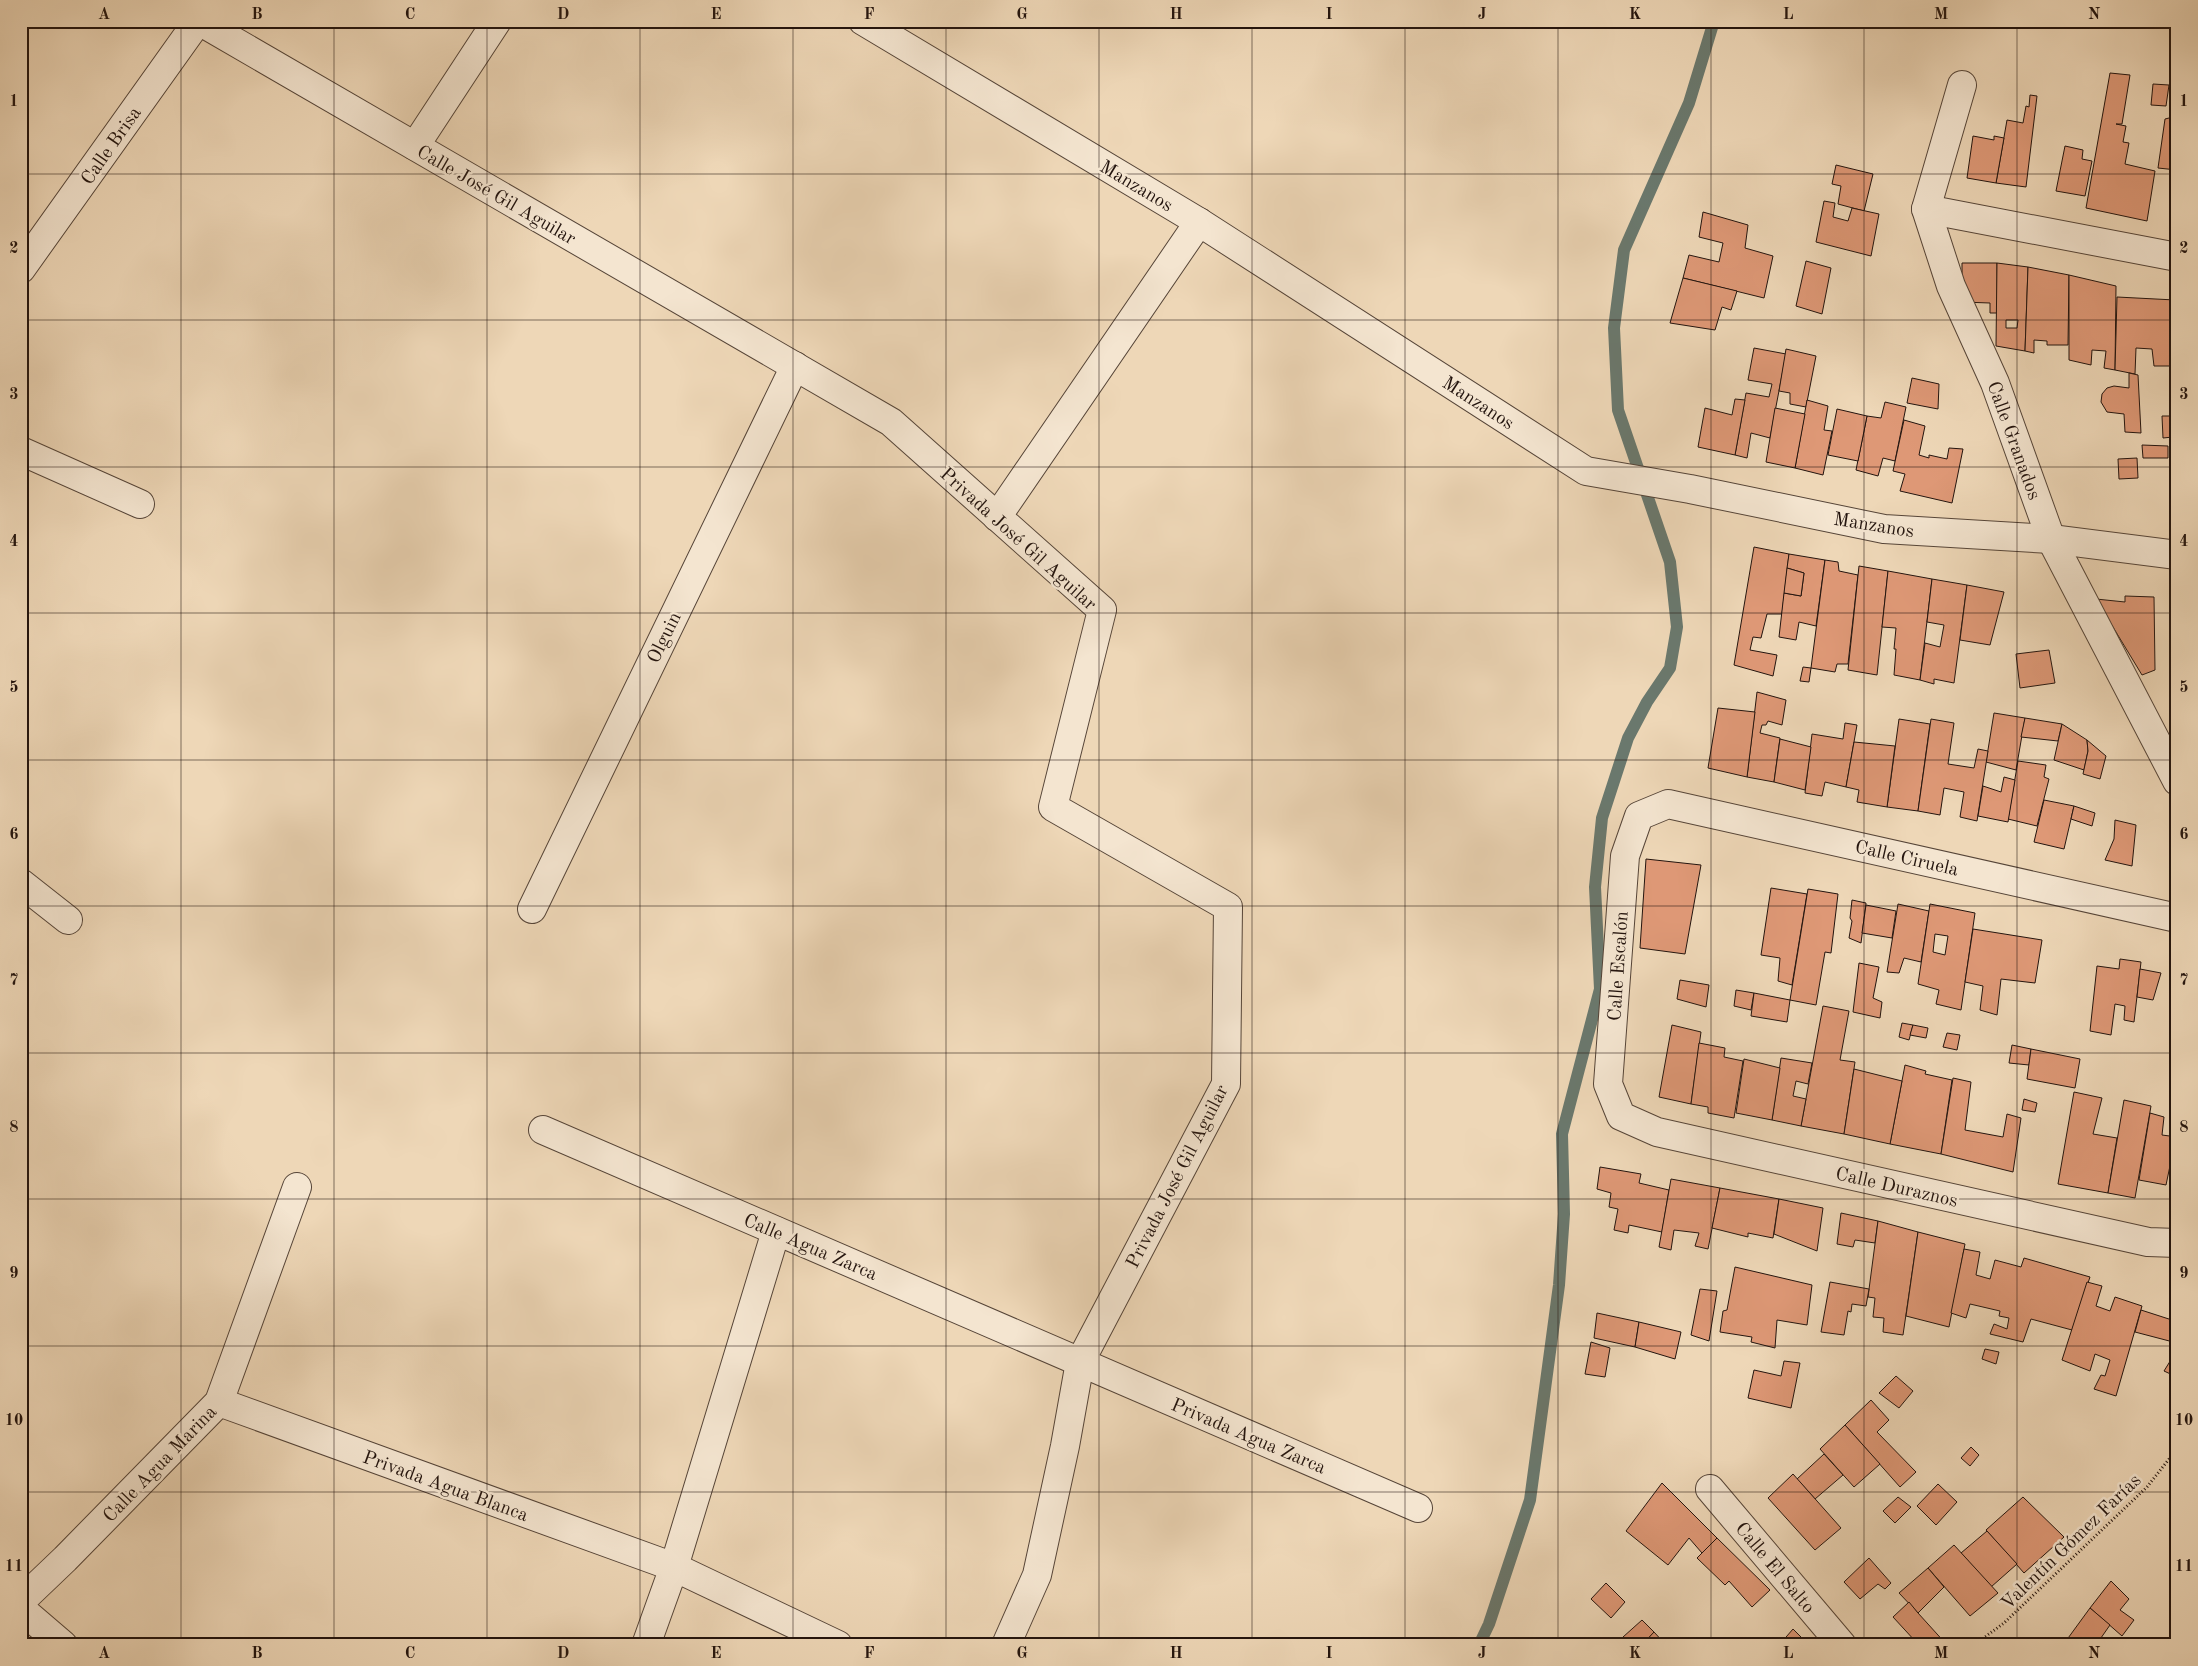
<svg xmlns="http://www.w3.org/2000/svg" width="2198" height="1666" font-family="'Old Standard TT',serif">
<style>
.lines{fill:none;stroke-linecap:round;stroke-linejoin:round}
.stream{stroke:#6a786d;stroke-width:12}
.building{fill:#de9876;stroke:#23140e;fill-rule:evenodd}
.minor-casing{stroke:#564538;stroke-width:30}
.path{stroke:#23140e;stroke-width:3;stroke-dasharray:1 2.5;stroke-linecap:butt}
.minor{stroke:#f4e5d0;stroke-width:28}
.grid{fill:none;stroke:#23140e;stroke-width:1;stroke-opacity:0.55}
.labels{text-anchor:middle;stroke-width:5;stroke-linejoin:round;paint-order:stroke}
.street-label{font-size:19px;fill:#23140e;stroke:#f4e5d0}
.neatline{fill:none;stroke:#23140e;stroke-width:2}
.grid-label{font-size:16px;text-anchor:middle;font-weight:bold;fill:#23140e}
</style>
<rect width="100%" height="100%" fill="#eed7b7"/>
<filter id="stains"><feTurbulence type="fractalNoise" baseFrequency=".004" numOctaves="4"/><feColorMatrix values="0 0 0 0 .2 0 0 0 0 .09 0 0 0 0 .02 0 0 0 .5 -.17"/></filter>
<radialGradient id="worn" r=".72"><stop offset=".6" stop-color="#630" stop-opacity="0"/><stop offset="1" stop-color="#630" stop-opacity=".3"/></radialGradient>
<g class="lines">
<!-- stream -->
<path class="stream" d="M 1479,1645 L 1489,1624 L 1530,1500 L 1559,1285 L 1564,1214 L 1562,1134 L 1600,989 L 1595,887 L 1602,818 L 1628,738 L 1647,702 L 1670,668 L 1677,627 L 1670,562 L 1618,410 L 1614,328 L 1624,250 L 1689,103 L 1714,21"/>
</g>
<!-- building -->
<g class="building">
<path d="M 2110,73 L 2130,75 L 2122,124 L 2116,124 L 2126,126 L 2123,142 L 2129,143 L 2125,164 L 2155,171 L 2147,221 L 2086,208 Z"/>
<path d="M 2153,84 L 2169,85 L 2166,106 L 2151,105 Z"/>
<path d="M 2030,95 L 2037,96 L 2026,187 L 1996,183 L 2007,120 L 2023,123 L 2026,106 L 2029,107 Z"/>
<path d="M 2177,116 L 2177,170 L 2158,168 L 2165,119 Z"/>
<path d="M 1973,136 L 1994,140 L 1994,136 L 2004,138 L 1996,183 L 1967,178 Z"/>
<path d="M 2065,146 L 2083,150 L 2082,159 L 2092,161 L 2085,196 L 2056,191 Z"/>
<path d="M 1836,165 L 1873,174 L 1864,211 L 1838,204 L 1841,186 L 1832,184 Z"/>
<path d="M 1824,201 L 1835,203 L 1833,217 L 1848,221 L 1852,208 L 1879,214 L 1871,256 L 1816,242 Z"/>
<path d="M 1703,212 L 1748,225 L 1745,248 L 1773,256 L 1764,298 L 1683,278 L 1689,255 L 1719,262 L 1723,243 L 1699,237 Z"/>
<path d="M 1806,261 L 1831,268 L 1822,314 L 1796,306 Z"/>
<path d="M 1962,263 L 1997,263 L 1997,313 L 1990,313 L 1990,303 L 1962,302 Z"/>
<path d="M 1997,263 L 2028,267 L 2025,351 L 1996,346 ZM 2006,320 L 2018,320 L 2017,328 L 2006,328 Z"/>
<path d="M 2028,267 L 2069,275 L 2068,345 L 2047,345 L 2047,341 L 2034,340 L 2034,353 L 2025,351 Z"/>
<path d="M 2069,275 L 2116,286 L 2115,370 L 2104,368 L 2106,351 L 2092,350 L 2091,365 L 2069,360 Z"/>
<path d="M 1683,278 L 1737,291 L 1731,310 L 1722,307 L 1715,330 L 1670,323 Z"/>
<path d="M 2117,297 L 2175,300 L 2174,366 L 2154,366 L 2152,349 L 2136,348 L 2135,374 L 2115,370 Z"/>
<path d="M 1754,348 L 1786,354 L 1770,438 L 1751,433 L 1747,458 L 1735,455 L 1746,393 L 1769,397 L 1772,384 L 1748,380 Z"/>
<path d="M 1786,349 L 1816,356 L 1806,407 L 1790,404 L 1790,393 L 1779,391 Z"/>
<path d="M 2129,373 L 2138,375 L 2141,433 L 2125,432 L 2124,414 L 2107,412 L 2101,402 L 2102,394 L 2107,388 L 2114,386 L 2129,388 Z"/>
<path d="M 1912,378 L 1939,384 L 1938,409 L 1907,403 Z"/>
<path d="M 1735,399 L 1745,400 L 1735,455 L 1698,447 L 1705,408 L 1732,415 Z"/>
<path d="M 1807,400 L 1828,406 L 1824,430 L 1832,431 L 1823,475 L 1795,468 Z"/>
<path d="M 1885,402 L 1906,407 L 1895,461 L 1883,458 L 1878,476 L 1856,470 L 1867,416 L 1881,418 Z"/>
<path d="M 1775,408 L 1805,414 L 1795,468 L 1766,462 Z"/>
<path d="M 1837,409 L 1867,416 L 1858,461 L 1828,455 Z"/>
<path d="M 2162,416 L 2173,416 L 2173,437 L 2163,438 Z"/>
<path d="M 1904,420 L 1925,426 L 1919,455 L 1929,458 L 1929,455 L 1947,459 L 1949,448 L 1963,449 L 1952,503 L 1900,491 L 1905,474 L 1893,471 Z"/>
<path d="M 2142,445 L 2168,446 L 2168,458 L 2143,458 Z"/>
<path d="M 2137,458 L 2138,478 L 2119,479 L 2118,459 Z"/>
<path d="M 1754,547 L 1789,554 L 1782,614 L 1767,614 L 1761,638 L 1753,637 L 1750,650 L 1777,655 L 1773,676 L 1734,665 Z"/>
<path d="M 1789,554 L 1825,560 L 1816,626 L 1799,622 L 1796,640 L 1779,637 L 1784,593 L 1801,596 L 1804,573 L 1787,568 Z"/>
<path d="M 1825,560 L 1838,562 L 1839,571 L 1858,575 L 1848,664 L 1837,664 L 1835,672 L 1811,668 Z"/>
<path d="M 1859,566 L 1888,571 L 1877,675 L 1848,670 Z"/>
<path d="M 1787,568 L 1804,573 L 1801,596 L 1784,593 Z"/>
<path d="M 1888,571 L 1932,579 L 1920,680 L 1894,675 L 1896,649 L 1894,649 L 1896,628 L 1882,627 Z"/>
<path d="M 1932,579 L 1967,585 L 1954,683 L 1934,679 L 1934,684 L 1920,680 L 1925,643 L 1940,647 L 1944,625 L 1927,622 Z"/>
<path d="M 1967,585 L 2004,592 L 1990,645 L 1960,640 Z"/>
<path d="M 2125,596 L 2154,597 L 2155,670 L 2142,675 L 2096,599 L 2125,602 Z"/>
<path d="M 2049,650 L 2055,683 L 2020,688 L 2016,654 Z"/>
<path d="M 1803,667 L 1811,668 L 1809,682 L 1800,681 Z"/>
<path d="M 1757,692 L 1786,700 L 1782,725 L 1768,721 L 1766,725 L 1762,725 L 1760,733 L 1780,738 L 1774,782 L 1747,777 Z"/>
<path d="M 1718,708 L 1755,712 L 1747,777 L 1708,768 Z"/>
<path d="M 1994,713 L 2025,718 L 2016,770 L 1986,762 Z"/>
<path d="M 2025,718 L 2062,724 L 2058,741 L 2021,737 Z"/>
<path d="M 1899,719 L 1930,724 L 1918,811 L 1887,807 Z"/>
<path d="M 1931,719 L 1954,723 L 1948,764 L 1974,768 L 1978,749 L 1988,751 L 1977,821 L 1960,817 L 1964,792 L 1944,788 L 1940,815 L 1918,811 Z"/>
<path d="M 1845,723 L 1857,725 L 1846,787 L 1825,782 L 1822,796 L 1805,793 L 1812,734 L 1843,739 Z"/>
<path d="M 2062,724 L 2087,740 L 2088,751 L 2084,770 L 2054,760 Z"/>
<path d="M 1780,739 L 1811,747 L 1805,790 L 1774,782 Z"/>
<path d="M 2087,740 L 2106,756 L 2100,779 L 2083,774 L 2088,751 Z"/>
<path d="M 1854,742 L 1895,746 L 1887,807 L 1857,802 L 1859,790 L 1846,787 Z"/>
<path d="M 2018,761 L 2046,765 L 2044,777 L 2049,779 L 2037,826 L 2008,819 Z"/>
<path d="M 2004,777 L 2015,780 L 2008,822 L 1978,816 L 1983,786 L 2001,792 Z"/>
<path d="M 2044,800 L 2074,806 L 2064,849 L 2034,842 Z"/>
<path d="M 2074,806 L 2095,813 L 2092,826 L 2071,819 Z"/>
<path d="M 2115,820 L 2136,825 L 2132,866 L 2105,860 L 2114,839 Z"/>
<path d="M 1646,859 L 1701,865 L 1685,954 L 1640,948 Z"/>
<path d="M 1771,888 L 1807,894 L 1792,985 L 1778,981 L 1780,958 L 1761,955 Z"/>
<path d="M 1808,889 L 1838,894 L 1831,953 L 1825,952 L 1816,1005 L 1790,1000 Z"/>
<path d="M 1852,900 L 1866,903 L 1861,943 L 1849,938 L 1852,921 L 1850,918 Z"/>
<path d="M 1898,904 L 1929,911 L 1921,962 L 1904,958 L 1899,973 L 1887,972 Z"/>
<path d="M 1930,904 L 1975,913 L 1961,1010 L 1936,1004 L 1939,990 L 1918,984 ZM 1935,934 L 1948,936 L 1945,955 L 1933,952 Z"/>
<path d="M 1866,905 L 1896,911 L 1892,938 L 1862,933 Z"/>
<path d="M 1973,929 L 2042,940 L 2035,983 L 2001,979 L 1997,1015 L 1980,1010 L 1983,986 L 1965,982 Z"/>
<path d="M 2120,959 L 2141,962 L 2134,1022 L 2124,1020 L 2125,1006 L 2115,1004 L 2111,1035 L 2090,1031 L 2097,966 L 2119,969 Z"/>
<path d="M 1859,963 L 1879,967 L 1873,998 L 1882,1002 L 1880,1018 L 1853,1012 Z"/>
<path d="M 2140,969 L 2161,973 L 2153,1000 L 2137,997 Z"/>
<path d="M 1680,980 L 1709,985 L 1706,1007 L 1677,999 Z"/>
<path d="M 1736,990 L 1754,993 L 1751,1010 L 1734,1006 Z"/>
<path d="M 1754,993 L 1790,1000 L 1787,1022 L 1751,1016 Z"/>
<path d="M 1823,1006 L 1849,1011 L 1840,1060 L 1855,1062 L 1844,1134 L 1801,1126 Z"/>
<path d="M 1902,1023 L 1913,1025 L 1909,1040 L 1899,1037 Z"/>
<path d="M 1672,1025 L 1701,1032 L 1691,1104 L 1659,1097 Z"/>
<path d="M 1913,1025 L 1928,1028 L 1926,1038 L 1910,1035 Z"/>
<path d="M 1947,1033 L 1960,1035 L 1957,1050 L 1943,1047 Z"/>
<path d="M 1699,1043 L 1725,1048 L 1724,1057 L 1743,1061 L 1734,1118 L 1708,1113 L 1708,1107 L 1691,1104 Z"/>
<path d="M 2012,1045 L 2031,1049 L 2029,1065 L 2009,1063 Z"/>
<path d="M 2031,1049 L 2080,1059 L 2075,1088 L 2027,1079 Z"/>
<path d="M 1781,1058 L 1812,1063 L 1808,1084 L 1796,1081 L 1793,1096 L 1806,1099 L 1801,1126 L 1772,1120 Z"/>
<path d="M 1744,1059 L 1780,1068 L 1772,1120 L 1736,1113 Z"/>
<path d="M 1905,1065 L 1926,1071 L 1925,1074 L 1952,1080 L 1941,1154 L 1890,1144 Z"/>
<path d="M 1854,1069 L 1902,1081 L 1890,1144 L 1844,1134 Z"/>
<path d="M 1953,1078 L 1971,1082 L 1965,1130 L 2003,1137 L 2007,1114 L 2021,1118 L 2013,1172 L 1941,1154 Z"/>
<path d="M 2074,1092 L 2102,1098 L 2093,1134 L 2117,1138 L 2108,1193 L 2058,1184 Z"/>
<path d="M 2024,1099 L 2037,1103 L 2035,1112 L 2022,1110 Z"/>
<path d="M 2124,1100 L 2151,1106 L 2135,1198 L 2108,1193 Z"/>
<path d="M 2150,1113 L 2164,1117 L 2162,1135 L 2177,1137 L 2177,1163 L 2171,1161 L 2166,1185 L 2139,1180 Z"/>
<path d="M 1600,1167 L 1641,1174 L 1639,1183 L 1669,1190 L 1662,1232 L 1629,1225 L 1628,1233 L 1614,1230 L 1618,1209 L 1609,1207 L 1611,1193 L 1597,1189 Z"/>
<path d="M 1671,1179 L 1720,1188 L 1708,1249 L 1695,1246 L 1699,1233 L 1674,1230 L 1671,1250 L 1659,1247 Z"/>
<path d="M 1720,1188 L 1779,1199 L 1773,1238 L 1748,1233 L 1748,1237 L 1712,1228 Z"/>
<path d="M 1779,1199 L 1823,1208 L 1817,1251 L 1774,1234 Z"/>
<path d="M 1841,1213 L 1878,1221 L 1875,1243 L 1855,1240 L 1853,1247 L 1837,1244 Z"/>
<path d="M 1878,1221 L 1918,1232 L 1903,1335 L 1883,1332 L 1884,1318 L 1873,1317 L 1875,1298 L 1868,1297 Z"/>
<path d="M 1918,1232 L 1965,1244 L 1949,1327 L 1906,1316 Z"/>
<path d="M 1964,1249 L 1980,1252 L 1976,1275 L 1990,1279 L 1995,1260 L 2021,1267 L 2024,1258 L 2090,1277 L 2072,1330 L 2031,1319 L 2023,1342 L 1990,1334 L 1994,1324 L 2007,1329 L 2009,1318 L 1999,1316 L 2000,1311 L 1970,1304 L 1966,1318 L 1951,1313 Z"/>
<path d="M 1735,1267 L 1812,1285 L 1807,1325 L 1777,1320 L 1775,1348 L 1751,1342 L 1752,1337 L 1720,1332 L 1723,1311 L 1727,1310 Z"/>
<path d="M 1830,1282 L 1869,1289 L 1866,1306 L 1852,1304 L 1851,1312 L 1848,1311 L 1844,1335 L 1821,1332 Z"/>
<path d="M 2087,1282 L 2102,1286 L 2096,1306 L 2110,1311 L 2115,1297 L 2142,1306 L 2116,1396 L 2094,1389 L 2101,1375 L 2105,1376 L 2110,1360 L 2095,1354 L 2090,1371 L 2062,1360 Z"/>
<path d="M 1700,1289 L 1717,1291 L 1709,1341 L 1691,1335 Z"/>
<path d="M 2141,1310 L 2172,1320 L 2174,1314 L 2177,1315 L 2177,1343 L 2135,1332 Z"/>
<path d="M 1597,1313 L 1639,1322 L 1635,1347 L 1594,1338 Z"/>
<path d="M 1639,1322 L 1681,1332 L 1675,1359 L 1635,1347 Z"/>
<path d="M 1591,1342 L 1610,1348 L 1605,1377 L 1585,1374 Z"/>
<path d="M 1985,1349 L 1999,1352 L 1996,1364 L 1982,1359 Z"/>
<path d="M 2177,1350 L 2177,1377 L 2164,1371 Z"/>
<path d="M 1784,1361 L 1800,1363 L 1791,1408 L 1748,1398 L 1754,1370 L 1781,1376 Z"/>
<path d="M 1896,1376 L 1913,1391 L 1899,1408 L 1879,1393 Z"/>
<path d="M 1871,1400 L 1889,1420 L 1877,1432 L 1916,1472 L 1900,1487 L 1845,1425 Z"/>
<path d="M 1845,1425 L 1880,1464 L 1854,1487 L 1820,1449 Z"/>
<path d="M 1971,1447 L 1979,1455 L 1970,1466 L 1961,1458 Z"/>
<path d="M 1824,1454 L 1843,1475 L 1815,1499 L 1797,1479 Z"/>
<path d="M 1793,1474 L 1841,1528 L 1815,1550 L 1768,1498 Z"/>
<path d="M 1662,1483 L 1717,1538 L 1702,1553 L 1689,1538 L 1668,1565 L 1626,1531 Z"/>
<path d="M 1938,1484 L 1957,1502 L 1936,1525 L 1917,1506 Z"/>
<path d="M 1898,1497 L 1911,1507 L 1895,1523 L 1883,1511 Z"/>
<path d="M 2023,1497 L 2064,1537 L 2024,1573 L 1986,1530 Z"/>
<path d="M 1987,1531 L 2017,1564 L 1991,1587 L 1961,1553 Z"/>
<path d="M 1717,1538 L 1770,1590 L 1752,1607 L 1729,1581 L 1725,1585 L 1697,1558 Z"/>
<path d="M 1954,1545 L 1998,1593 L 1970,1616 L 1928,1568 Z"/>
<path d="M 1869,1558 L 1891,1583 L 1885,1589 L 1878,1584 L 1860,1599 L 1844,1582 Z"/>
<path d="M 1928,1568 L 1944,1587 L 1918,1613 L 1899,1593 Z"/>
<path d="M 2111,1581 L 2129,1599 L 2120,1610 L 2134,1620 L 2122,1636 L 2090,1608 Z"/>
<path d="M 1606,1583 L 1625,1602 L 1611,1618 L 1591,1599 Z"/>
<path d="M 1909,1602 L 1918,1613 L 1947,1645 L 1912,1645 L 1916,1642 L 1893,1617 Z"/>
<path d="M 2090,1608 L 2110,1625 L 2096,1645 L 2063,1645 Z"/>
<path d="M 1642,1620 L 1654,1632 L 1642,1645 L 1631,1645 L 1623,1637 Z"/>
<path d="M 1793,1629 L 1805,1641 L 1802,1645 L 1781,1645 L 1780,1644 Z"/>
<path d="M 1654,1632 L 1666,1645 L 1642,1645 Z"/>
</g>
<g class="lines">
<defs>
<g id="minor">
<path d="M 199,21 L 891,422 L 1102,610 L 1053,807 L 1228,907 L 1226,1084 L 1080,1362 L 1065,1446 L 1037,1575 L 1006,1645"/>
<path d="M 863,21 L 1199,222 L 1586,471 L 1690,489 L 1884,529 L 2051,539 L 2177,555"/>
<path d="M 1962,85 L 1926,209 L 1951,286 L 1995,383 L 2051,539 L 2177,781"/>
<path d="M 415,146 L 497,21"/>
<path d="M 1926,209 L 2177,257"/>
<path d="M 21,269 L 198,21"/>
<path d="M 21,451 L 140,504"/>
<path d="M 997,517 L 1199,222"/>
<path d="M 21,883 L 68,920"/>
<path d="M 532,909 L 795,366"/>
<path d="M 2177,918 L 1668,804 L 1639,816 L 1625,856 L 1608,1084 L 1621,1116 L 1657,1132 L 2148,1242 L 2177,1243"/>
<path d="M 543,1130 L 1418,1508"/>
<path d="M 219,1402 L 674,1567 L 838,1645"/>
<path d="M 1710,1489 L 1842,1645"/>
<path d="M 21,1601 L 65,1559 L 219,1402 L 297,1187"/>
<path d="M 21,1609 L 63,1645"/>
<path d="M 646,1645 L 674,1567 L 776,1231"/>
</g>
</defs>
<!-- minor casing -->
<use href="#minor" class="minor-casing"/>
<!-- path -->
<path class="path" d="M 1974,1645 L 2004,1623 L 2147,1487 L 2177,1449"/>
<!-- minor -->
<use href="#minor" class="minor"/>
</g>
<!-- grid -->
<path class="grid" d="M 181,21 L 181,1645M 334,21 L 334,1645M 487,21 L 487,1645M 640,21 L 640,1645M 793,21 L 793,1645M 946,21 L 946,1645M 1099,21 L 1099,1645M 1252,21 L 1252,1645M 1405,21 L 1405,1645M 1558,21 L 1558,1645M 1711,21 L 1711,1645M 1864,21 L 1864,1645M 2017,21 L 2017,1645M 21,174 L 2177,174M 21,320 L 2177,320M 21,467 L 2177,467M 21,613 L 2177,613M 21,760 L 2177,760M 21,906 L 2177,906M 21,1053 L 2177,1053M 21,1199 L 2177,1199M 21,1346 L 2177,1346M 21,1492 L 2177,1492"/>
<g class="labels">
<!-- street labels -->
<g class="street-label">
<text transform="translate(110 145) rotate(-55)" y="7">Calle Brisa</text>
<text transform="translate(1137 185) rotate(31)" y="7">Manzanos</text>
<text transform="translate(497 194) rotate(30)" y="7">Calle José Gil Aguilar</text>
<text transform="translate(1479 402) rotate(33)" y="7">Manzanos</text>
<text transform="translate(2015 440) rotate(70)" y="7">Calle Granados</text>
<text transform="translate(1874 524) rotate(9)" y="7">Manzanos</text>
<text transform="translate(1019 538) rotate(42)" y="7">Privada José Gil Aguilar</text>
<text transform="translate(663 637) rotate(-64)" y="7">Olguin</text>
<text transform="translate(1907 857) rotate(13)" y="7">Calle Ciruela</text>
<text transform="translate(1617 966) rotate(-86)" y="7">Calle Escalón</text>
<text transform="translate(1176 1176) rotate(-63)" y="7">Privada José Gil Aguilar</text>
<text transform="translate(1897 1186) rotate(13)" y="7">Calle Duraznos</text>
<text transform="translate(811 1246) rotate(23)" y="7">Calle Agua Zarca</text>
<text transform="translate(1249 1435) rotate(23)" y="7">Privada Agua Zarca</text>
<text transform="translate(159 1463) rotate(-46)" y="7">Calle Agua Marina</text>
<text transform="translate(446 1485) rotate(20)" y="7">Privada Agua Blanca</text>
<text transform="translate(2070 1541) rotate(-44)" y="7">Valentín Gómez Farías</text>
<text transform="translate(1776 1567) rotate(50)" y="7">Calle El Salto</text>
</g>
</g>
<!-- margin -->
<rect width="2198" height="1666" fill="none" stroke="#eed7b7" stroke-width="55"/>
<rect x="28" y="28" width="2142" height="1610" class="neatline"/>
<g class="grid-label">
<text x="104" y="19">A</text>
<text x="257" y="19">B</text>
<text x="410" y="19">C</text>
<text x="563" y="19">D</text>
<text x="716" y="19">E</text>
<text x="869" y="19">F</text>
<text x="1022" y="19">G</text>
<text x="1176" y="19">H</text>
<text x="1329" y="19">I</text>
<text x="1482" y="19">J</text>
<text x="1635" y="19">K</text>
<text x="1788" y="19">L</text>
<text x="1941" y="19">M</text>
<text x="2094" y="19">N</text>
<text x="14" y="106">1</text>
<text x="2184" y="106">1</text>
<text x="14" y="253">2</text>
<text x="2184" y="253">2</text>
<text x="14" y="399">3</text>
<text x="2184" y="399">3</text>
<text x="14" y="546">4</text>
<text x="2184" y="546">4</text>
<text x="14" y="692">5</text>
<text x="2184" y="692">5</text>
<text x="14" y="839">6</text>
<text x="2184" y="839">6</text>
<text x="14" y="985">7</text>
<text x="2184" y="985">7</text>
<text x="14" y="1132">8</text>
<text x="2184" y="1132">8</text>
<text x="14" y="1278">9</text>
<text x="2184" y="1278">9</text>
<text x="14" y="1425">10</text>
<text x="2184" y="1425">10</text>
<text x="14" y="1571">11</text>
<text x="2184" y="1571">11</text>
<text x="104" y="1658">A</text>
<text x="257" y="1658">B</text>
<text x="410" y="1658">C</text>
<text x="563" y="1658">D</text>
<text x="716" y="1658">E</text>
<text x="869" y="1658">F</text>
<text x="1022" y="1658">G</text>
<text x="1176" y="1658">H</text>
<text x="1329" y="1658">I</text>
<text x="1482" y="1658">J</text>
<text x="1635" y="1658">K</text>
<text x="1788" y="1658">L</text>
<text x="1941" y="1658">M</text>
<text x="2094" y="1658">N</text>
</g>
<rect width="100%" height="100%" filter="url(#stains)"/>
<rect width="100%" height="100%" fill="url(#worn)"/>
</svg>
